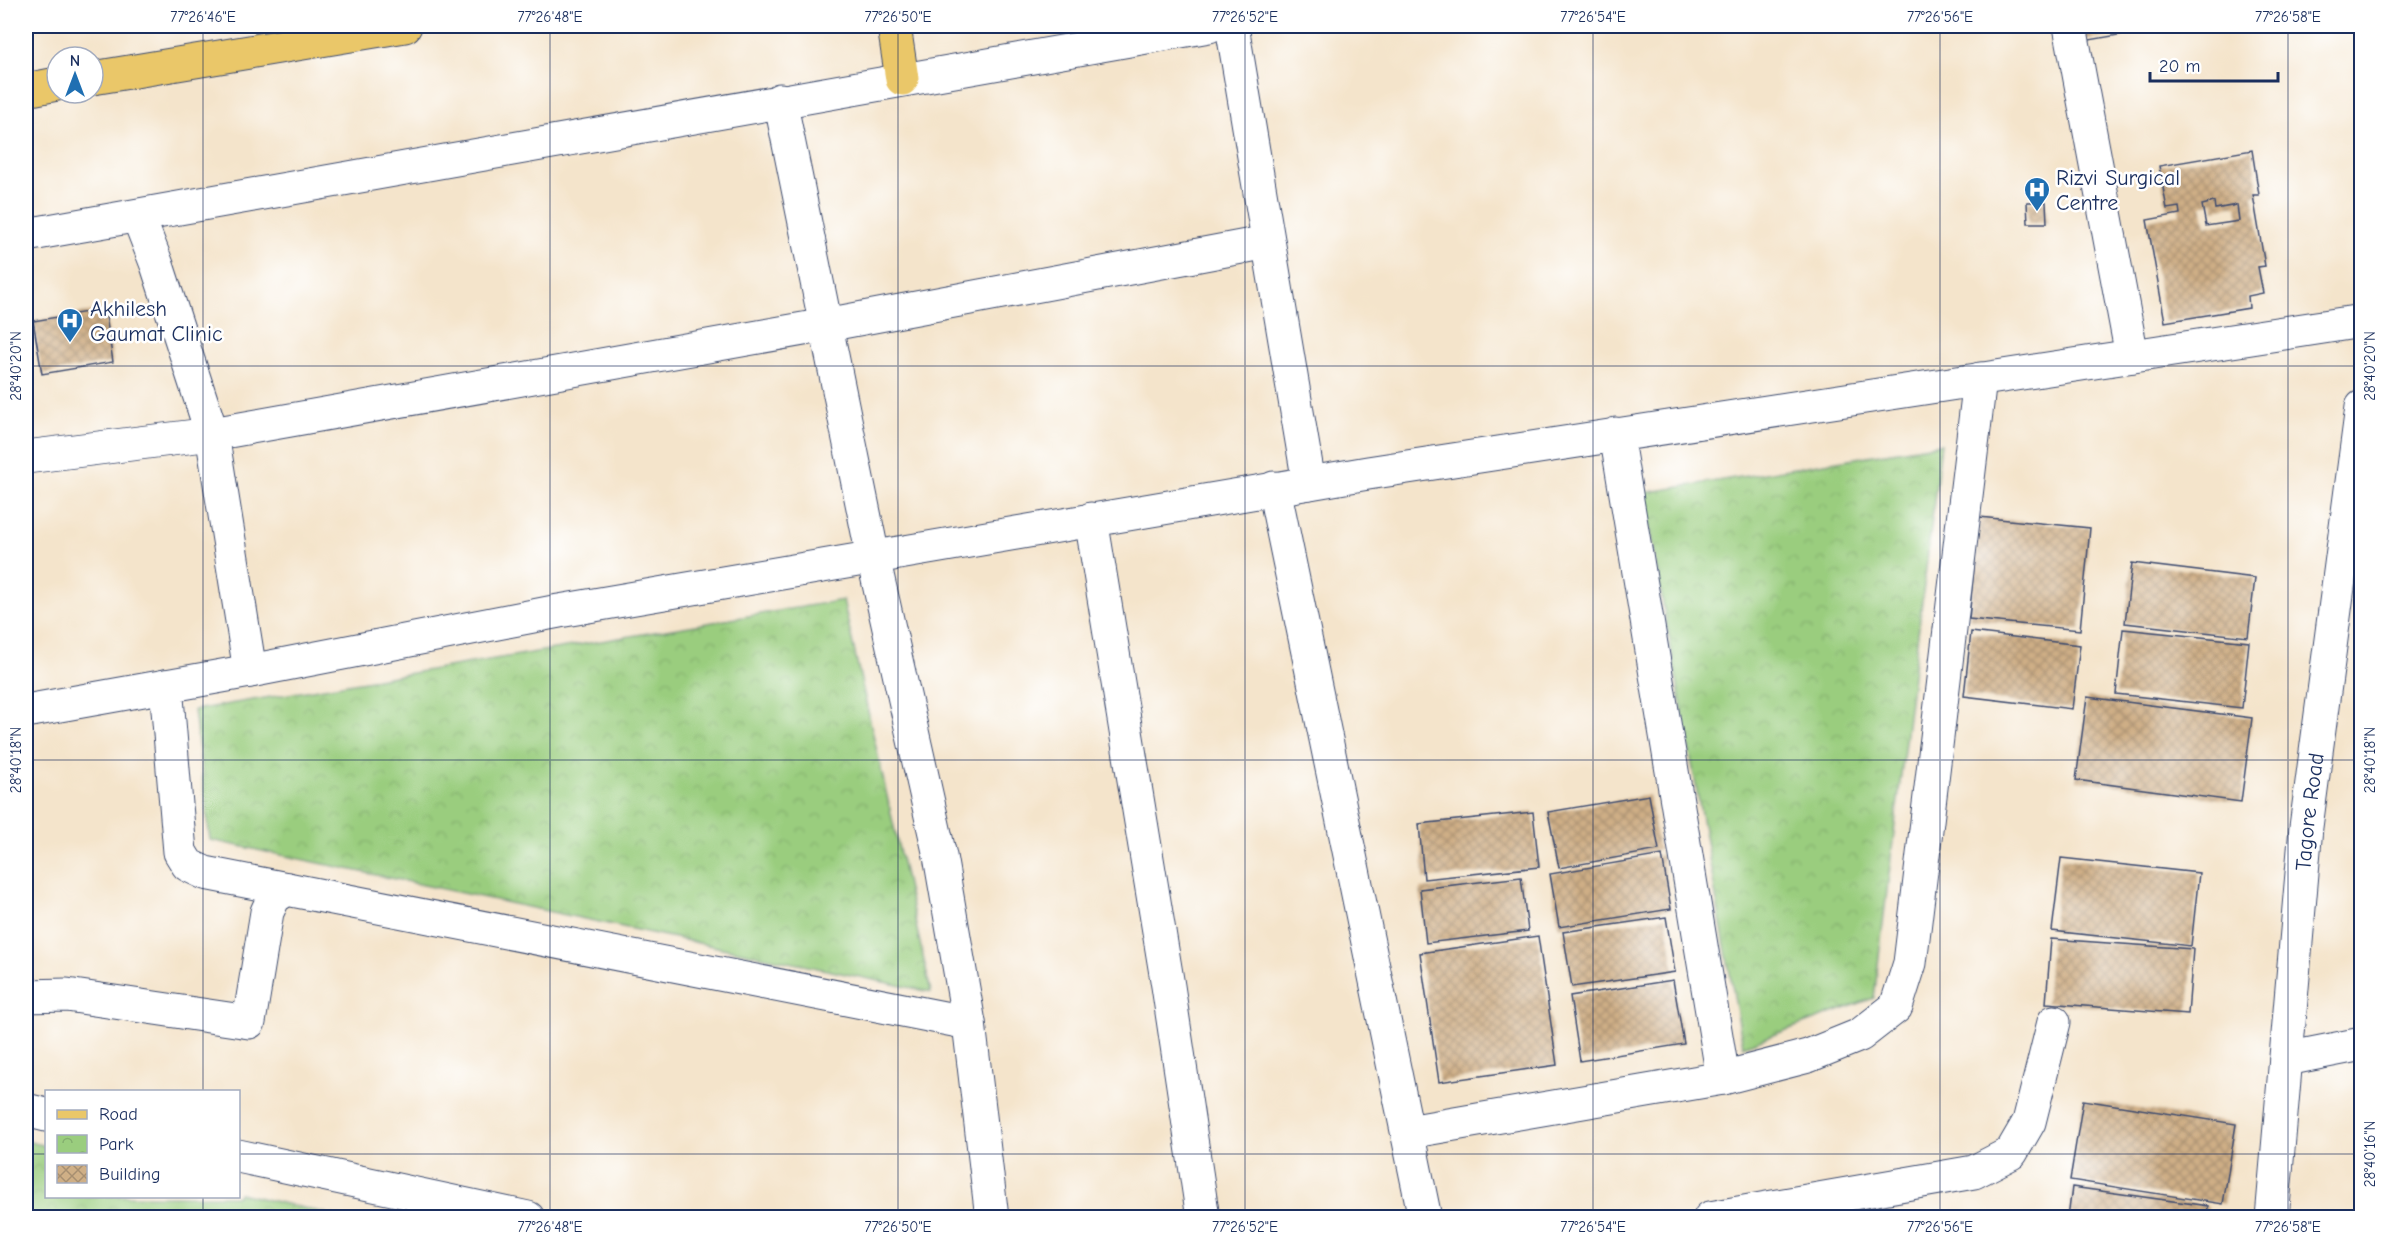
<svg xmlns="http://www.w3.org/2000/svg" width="2387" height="1243" font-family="'Comic Neue',sans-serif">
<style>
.park{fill:url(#park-crowns);stroke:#5a7e6e;stroke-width:1.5}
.building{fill:url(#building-cross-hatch);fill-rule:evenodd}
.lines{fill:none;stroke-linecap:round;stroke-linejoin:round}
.minor-casing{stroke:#3c4a6e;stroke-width:35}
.major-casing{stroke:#3c4a6e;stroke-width:35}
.minor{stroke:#fff;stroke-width:33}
.major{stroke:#eac769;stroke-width:33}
.ticks{fill:none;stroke:#1b2f5e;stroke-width:1.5;stroke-opacity:0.45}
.labels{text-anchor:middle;stroke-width:5;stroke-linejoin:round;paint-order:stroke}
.poi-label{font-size:22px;fill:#1b2f5e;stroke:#fff;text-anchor:start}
.street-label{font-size:22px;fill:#1b2f5e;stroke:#fff}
.neatline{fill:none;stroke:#1b2f5e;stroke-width:2}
.ticks-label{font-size:15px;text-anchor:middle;fill:#1b2f5e}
</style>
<defs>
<pattern id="park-crowns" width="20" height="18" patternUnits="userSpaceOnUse" patternTransform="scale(1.5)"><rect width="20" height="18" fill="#9acd7e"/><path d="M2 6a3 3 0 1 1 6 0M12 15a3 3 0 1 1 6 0" fill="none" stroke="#84b06f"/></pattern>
<pattern id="building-cross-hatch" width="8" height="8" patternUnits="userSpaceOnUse" patternTransform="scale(1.5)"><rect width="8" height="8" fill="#cfaf86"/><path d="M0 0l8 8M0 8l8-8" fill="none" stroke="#a78f71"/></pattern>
</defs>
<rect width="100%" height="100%" fill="#fff"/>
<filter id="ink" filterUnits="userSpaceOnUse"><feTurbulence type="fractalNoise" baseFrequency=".0167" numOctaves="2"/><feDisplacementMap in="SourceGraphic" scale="12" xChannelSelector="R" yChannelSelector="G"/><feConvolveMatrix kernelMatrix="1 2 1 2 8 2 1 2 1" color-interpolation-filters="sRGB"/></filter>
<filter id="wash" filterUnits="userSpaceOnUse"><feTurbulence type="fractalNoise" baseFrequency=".008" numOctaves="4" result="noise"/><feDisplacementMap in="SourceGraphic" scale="24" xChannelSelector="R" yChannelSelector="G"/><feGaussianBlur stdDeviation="1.35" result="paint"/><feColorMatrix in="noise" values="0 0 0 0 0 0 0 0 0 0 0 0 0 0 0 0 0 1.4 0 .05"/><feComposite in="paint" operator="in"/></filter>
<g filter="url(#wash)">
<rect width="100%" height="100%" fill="#f4e4cb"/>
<!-- park -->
<g class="park">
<path d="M 1941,444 L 1874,998 L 1743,1046 L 1643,493 Z"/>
<path d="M 843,600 L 931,992 L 210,840 L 194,710 Z"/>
<path d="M 26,1141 L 46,1146 L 46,1196 L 238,1196 L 239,1193 L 341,1217 L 26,1217 Z"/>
</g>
<g id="blocks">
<!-- building -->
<g class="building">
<path d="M 2081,26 L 2129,26 L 2130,33 L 2084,41 Z"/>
<path d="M 2252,150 L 2259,195 L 2253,195 L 2265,266 L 2258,267 L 2263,293 L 2248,296 L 2249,308 L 2165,322 L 2147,220 L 2180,214 L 2179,207 L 2167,209 L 2159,166 ZM 2214,202 L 2215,209 L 2237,205 L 2239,221 L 2206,226 L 2202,205 Z"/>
<path d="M 2027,202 L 2046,202 L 2047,223 L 2028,223 Z"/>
<path d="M 105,309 L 113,362 L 42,374 L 33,321 Z"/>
<path d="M 1979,517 L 2090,528 L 2080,630 L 1969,619 Z"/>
<path d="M 2132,563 L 2255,578 L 2248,637 L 2125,623 Z"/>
<path d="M 2123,629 L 2249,642 L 2242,708 L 2116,694 Z"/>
<path d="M 1971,632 L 2080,645 L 2072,709 L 1964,696 Z"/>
<path d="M 2087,697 L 2252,718 L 2241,802 L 2076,780 Z"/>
<path d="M 1649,795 L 1659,850 L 1559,868 L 1548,812 Z"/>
<path d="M 1533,812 L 1539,867 L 1424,879 L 1419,824 Z"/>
<path d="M 1662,855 L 1671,909 L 1559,927 L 1550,874 Z"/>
<path d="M 2061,858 L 2199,873 L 2191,946 L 2052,931 Z"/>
<path d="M 1521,877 L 1528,931 L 1426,943 L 1420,889 Z"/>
<path d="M 1666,917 L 1675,972 L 1572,987 L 1563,932 Z"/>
<path d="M 1538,936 L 1557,1065 L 1439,1082 L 1420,953 Z"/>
<path d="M 2051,939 L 2193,949 L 2188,1014 L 2046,1003 Z"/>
<path d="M 1673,980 L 1684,1044 L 1580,1061 L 1570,996 Z"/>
<path d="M 2083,1100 L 2236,1124 L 2223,1204 L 2070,1180 Z"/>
<path d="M 2072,1187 L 2208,1206 L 2207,1218 L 2068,1218 Z"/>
</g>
</g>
</g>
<g filter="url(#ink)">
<use href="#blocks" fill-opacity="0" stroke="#3c4a6e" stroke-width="1.5"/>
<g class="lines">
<defs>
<g id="minor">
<path d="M 1232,26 L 1309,483"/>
<path d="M 2070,26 L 2132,356"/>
<path d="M 780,100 L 873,557 L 940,856 L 969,1023 L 992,1218"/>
<path d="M 138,216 L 157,265 L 212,434 L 250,671"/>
<path d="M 26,235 L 1209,26"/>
<path d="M 1616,434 L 1723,1078"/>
<path d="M 26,457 L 212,434 L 826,325 L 1268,242"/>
<path d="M 1274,488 L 1425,1218"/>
<path d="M 1091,519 L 1168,986 L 1203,1218"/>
<path d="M 166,686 L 180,852 L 188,865 L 205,873 L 287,889"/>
<path d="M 26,711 L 250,671 L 559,611 L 1368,473 L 2362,321"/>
<path d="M 26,996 L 67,995 L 249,1022 L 267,912 L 274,897 L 287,889 L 969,1023"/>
<path d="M 2286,1059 L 2362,1044"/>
<path d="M 26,1110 L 46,1115"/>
<path d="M 1408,1132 L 1723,1078 L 1808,1056 L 1860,1035 L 1896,1007 L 1910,963 L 1980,379"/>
<path d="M 238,1156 L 528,1218"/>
<path d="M 1710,1218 L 1974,1172 L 2011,1153 L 2029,1122 L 2054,1022"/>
<path id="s1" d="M 2272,1218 L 2306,827 L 2362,407"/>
</g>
<g id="major">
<path d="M 894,26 L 902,79"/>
<path d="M 93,78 L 405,26"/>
<path d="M 26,90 L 57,84"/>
</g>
</defs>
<!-- minor casing -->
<use href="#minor" class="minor-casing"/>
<!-- major casing -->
<use href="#major" class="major-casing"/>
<!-- minor -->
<use href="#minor" class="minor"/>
<!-- major -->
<use href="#major" class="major"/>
</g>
</g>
<!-- ticks -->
<path class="ticks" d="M 203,26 L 203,1092M 550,26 L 550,1218M 898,26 L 898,1218M 1245,26 L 1245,1218M 1593,26 L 1593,1218M 1940,26 L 1940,1218M 2288,26 L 2288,1218M 26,366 L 2362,366M 26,760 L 2362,760M 26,1154 L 46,1154M 238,1154 L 2362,1154M 203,1196 L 203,1218"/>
<!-- icons -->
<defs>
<symbol id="hospital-pin" viewBox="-11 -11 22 30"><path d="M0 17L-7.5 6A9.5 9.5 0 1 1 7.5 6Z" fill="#1f6fb2" stroke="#fff"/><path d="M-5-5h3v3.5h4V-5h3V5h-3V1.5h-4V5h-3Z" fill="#fff"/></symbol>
</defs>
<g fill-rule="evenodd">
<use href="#hospital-pin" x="2022" y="175" width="30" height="40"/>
<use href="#hospital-pin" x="55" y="306" width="30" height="40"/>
</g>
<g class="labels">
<!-- poi labels -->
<g class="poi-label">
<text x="2056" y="185">Rizvi Surgical<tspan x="2056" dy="25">Centre</tspan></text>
<text x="90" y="316">Akhilesh<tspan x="90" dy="25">Gaumat Clinic</tspan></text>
</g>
<!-- street labels -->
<g class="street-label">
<text dy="8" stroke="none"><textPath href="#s1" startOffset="408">Tagore Road</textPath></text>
</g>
</g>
<!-- margin -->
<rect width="2387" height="1243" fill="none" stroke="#fff" stroke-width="66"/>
<!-- legend -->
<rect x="45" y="1090" width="195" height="108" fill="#ffffff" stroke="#a4acbf" stroke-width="1.5"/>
<rect x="57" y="1110" width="30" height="9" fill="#eac769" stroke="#a4acbf" stroke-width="1.5"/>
<text x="99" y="1120" font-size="18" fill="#1b2f5e">Road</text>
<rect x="57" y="1135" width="30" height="18" fill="url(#park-crowns)" stroke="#a4acbf" stroke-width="1.5"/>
<text x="99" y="1150" font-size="18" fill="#1b2f5e">Park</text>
<rect x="57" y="1165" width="30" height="18" fill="url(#building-cross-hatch)" stroke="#a4acbf" stroke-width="1.5"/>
<text x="99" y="1180" font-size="18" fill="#1b2f5e">Building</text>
<!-- north arrow -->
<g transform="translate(75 75)"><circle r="28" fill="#ffffff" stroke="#a4acbf" stroke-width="1.5"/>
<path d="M0-4.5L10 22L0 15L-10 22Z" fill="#1f6fb2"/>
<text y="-9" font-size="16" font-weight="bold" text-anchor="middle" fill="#1b2f5e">N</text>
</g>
<!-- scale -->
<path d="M2150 72v9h128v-9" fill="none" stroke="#1b2f5e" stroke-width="3"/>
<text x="2159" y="72" font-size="18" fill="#1b2f5e" stroke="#ffffff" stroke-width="4.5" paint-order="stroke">20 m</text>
<rect x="33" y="33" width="2321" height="1177" class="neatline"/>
<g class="ticks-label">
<text x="203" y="22">77°26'46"E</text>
<text x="550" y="22">77°26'48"E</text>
<text x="898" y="22">77°26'50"E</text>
<text x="1245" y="22">77°26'52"E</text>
<text x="1593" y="22">77°26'54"E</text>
<text x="1940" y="22">77°26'56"E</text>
<text x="2288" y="22">77°26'58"E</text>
<text transform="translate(16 366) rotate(-90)" y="5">28°40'20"N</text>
<text transform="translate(2370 366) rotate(-90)" y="5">28°40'20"N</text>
<text transform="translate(16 760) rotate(-90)" y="5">28°40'18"N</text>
<text transform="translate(2370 760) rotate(-90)" y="5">28°40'18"N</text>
<text transform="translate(2370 1154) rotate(-90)" y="5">28°40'16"N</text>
<text x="550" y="1232">77°26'48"E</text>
<text x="898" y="1232">77°26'50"E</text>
<text x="1245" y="1232">77°26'52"E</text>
<text x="1593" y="1232">77°26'54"E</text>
<text x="1940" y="1232">77°26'56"E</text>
<text x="2288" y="1232">77°26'58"E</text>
</g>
</svg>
